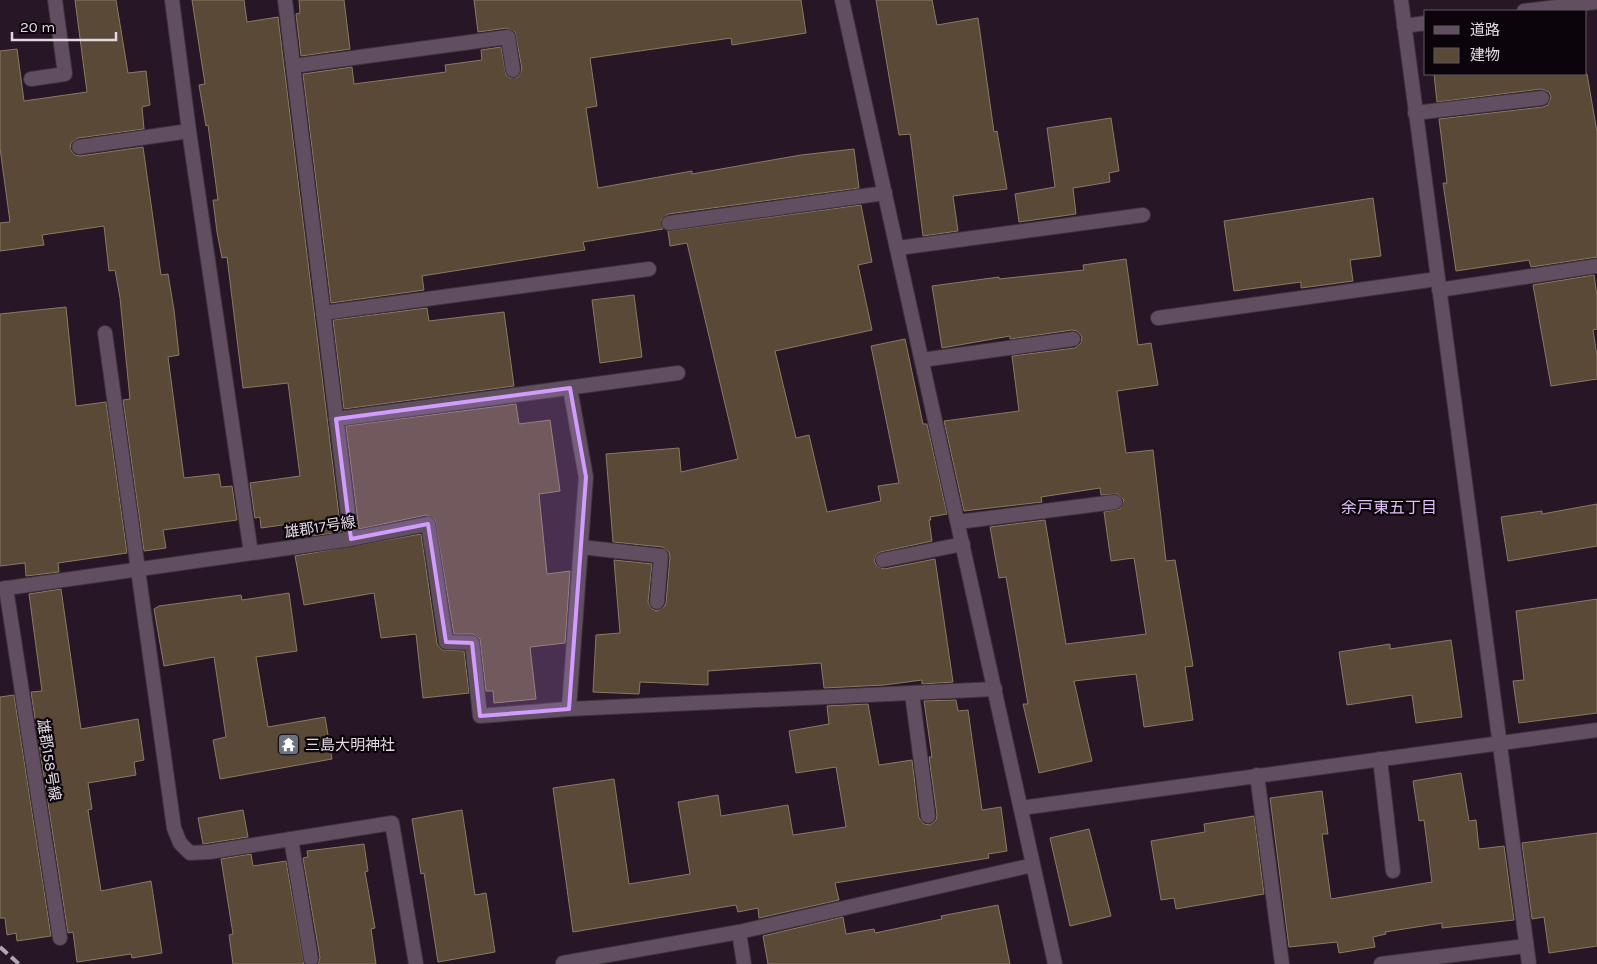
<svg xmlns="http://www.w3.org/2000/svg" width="1597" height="964" font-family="Karla,'Noto Sans JP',sans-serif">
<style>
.building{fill:#5a4936;stroke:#8b7964}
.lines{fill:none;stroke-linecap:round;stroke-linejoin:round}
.service-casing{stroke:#3e323d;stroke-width:16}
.minor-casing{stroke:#3e323d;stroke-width:16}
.service{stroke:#614e60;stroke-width:14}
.minor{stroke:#614e60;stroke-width:14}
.rail{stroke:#b1a5b0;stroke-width:4;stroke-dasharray:10 5;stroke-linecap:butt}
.marked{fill:#d29cfd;fill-opacity:0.2;stroke:#d29cfd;stroke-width:4;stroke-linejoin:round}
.labels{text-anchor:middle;stroke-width:4.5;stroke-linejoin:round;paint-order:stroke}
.street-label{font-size:15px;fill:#e3d8e2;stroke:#0b050b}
.poi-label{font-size:15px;fill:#e3d8e2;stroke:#0b050b;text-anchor:start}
.neighbourhood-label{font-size:16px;fill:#dec1f7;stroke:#0b050b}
</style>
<rect width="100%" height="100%" fill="#271626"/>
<!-- building -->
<g class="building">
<path d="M 75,0 L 116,0 L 128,73 L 146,71 L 150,105 L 142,107 L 144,129 L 78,138 L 71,143 L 70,149 L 75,155 L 80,156 L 143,147 L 161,275 L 168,274 L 174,310 L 179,355 L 168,357 L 184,478 L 219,474 L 221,487 L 232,486 L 237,520 L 163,530 L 166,548 L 144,551 L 123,400 L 130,399 L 120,298 L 115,270 L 109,271 L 104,226 L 42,235 L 44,245 L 0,251 L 0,223 L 10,222 L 0,148 L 0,51 L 17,49 L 24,101 L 87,92 Z"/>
<path d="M 192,0 L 244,0 L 247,22 L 278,17 L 341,532 L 292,539 L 290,524 L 261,528 L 260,517 L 255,518 L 250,483 L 300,476 L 288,383 L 243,388 L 227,257 L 222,258 L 217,232 L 213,200 L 218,200 L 208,125 L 206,126 L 199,85 L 205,84 Z"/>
<path d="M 299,0 L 344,0 L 350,49 L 301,56 L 296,14 L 300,13 Z"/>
<path d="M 474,0 L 801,0 L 806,33 L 732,45 L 731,38 L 590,58 L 597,106 L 586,108 L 598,188 L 692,171 L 692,174 L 801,155 L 854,149 L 859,188 L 668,214 L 661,220 L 663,229 L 583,242 L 585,250 L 422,276 L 424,290 L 331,303 L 303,74 L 352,67 L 354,84 L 446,72 L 445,65 L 482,60 L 481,50 L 501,47 L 506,75 L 510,78 L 518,77 L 522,69 L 515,32 L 507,28 L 478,32 Z"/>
<path d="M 876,0 L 932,0 L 937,25 L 978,18 L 994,132 L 997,131 L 1007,189 L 953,196 L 958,231 L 923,236 L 910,134 L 899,135 Z"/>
<path d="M 1434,74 L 1587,74 L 1597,132 L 1597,257 L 1531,267 L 1529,260 L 1456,271 L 1443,183 L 1447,183 L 1439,119 L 1543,107 L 1548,105 L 1551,97 L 1549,92 L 1541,89 L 1437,102 Z"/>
<path d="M 1111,118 L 1119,171 L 1109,173 L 1110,182 L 1073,188 L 1076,214 L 1019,222 L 1015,194 L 1055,187 L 1047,128 Z"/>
<path d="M 1373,198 L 1381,256 L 1350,260 L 1353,281 L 1301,288 L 1301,282 L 1234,291 L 1224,221 Z"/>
<path d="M 861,205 L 872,262 L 858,265 L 872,330 L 775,351 L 796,438 L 809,435 L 827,512 L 881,501 L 878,486 L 899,483 L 871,346 L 905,339 L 923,424 L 927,424 L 947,514 L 930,517 L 931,520 L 929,520 L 932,541 L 881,552 L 877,554 L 874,561 L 877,566 L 884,569 L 935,559 L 953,682 L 922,684 L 922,680 L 884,685 L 824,688 L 821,663 L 708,671 L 708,685 L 640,682 L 639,694 L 593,692 L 596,635 L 620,633 L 614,560 L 652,564 L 648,602 L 652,609 L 657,611 L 664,607 L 666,603 L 670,557 L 669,552 L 662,547 L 613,542 L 606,454 L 679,448 L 681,472 L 738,459 L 687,243 L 670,246 L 668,231 Z"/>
<path d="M 1126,259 L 1138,345 L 1151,343 L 1158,385 L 1117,391 L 1126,453 L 1153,450 L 1166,561 L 1175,560 L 1193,666 L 1185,667 L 1193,720 L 1144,727 L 1136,674 L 1074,681 L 1092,761 L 1039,773 L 1023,704 L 1028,704 L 1006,577 L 999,578 L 990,527 L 1045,520 L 1066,644 L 1146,634 L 1134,558 L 1111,561 L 1104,512 L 1120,509 L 1124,500 L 1118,494 L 1101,495 L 1100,488 L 1041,497 L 1042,502 L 964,511 L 944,421 L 1019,411 L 1012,356 L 1075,348 L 1081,343 L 1082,337 L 1077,331 L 1072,330 L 1010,339 L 1010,336 L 942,348 L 932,286 L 999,277 L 999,279 L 1084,270 L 1083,265 Z"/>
<path d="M 1594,275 L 1597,296 L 1597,329 L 1593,330 L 1597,356 L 1597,379 L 1551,386 L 1533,285 Z"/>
<path d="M 634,295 L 642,357 L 600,363 L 592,300 Z"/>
<path d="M 66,307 L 76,406 L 106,402 L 127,553 L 58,563 L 59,572 L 26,576 L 25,563 L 0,566 L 0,314 Z"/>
<path d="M 427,308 L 429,321 L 504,312 L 514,386 L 344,409 L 333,320 Z"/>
<path d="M 516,404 L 519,424 L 550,420 L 560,491 L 539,494 L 547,574 L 570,571 L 565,643 L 530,647 L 536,699 L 494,703 L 493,691 L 486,691 L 480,639 L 473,634 L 454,634 L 435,519 L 426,515 L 359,529 L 346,426 Z"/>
<path d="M 1597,504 L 1597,546 L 1508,561 L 1501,517 L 1542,511 L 1542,514 Z"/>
<path d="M 421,534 L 437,644 L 442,650 L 464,651 L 469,693 L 423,698 L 416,634 L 381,638 L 374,593 L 304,605 L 295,556 Z"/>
<path d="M 61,589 L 81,729 L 138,719 L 144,760 L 134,762 L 136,775 L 88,783 L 92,809 L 88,810 L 101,891 L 151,881 L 162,953 L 132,958 L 131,954 L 77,962 L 73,932 L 68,933 L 31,692 L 42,691 L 29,594 Z"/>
<path d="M 289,593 L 297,651 L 256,657 L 268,727 L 325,717 L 332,759 L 220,779 L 213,740 L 226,737 L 214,657 L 164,666 L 154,609 L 159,606 L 241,595 L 242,600 Z"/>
<path d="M 1597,599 L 1597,713 L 1519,723 L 1513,681 L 1524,680 L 1516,611 Z"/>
<path d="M 1451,640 L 1462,717 L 1416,723 L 1412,695 L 1347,705 L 1339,652 L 1390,644 L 1390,649 Z"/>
<path d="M 14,695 L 51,936 L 17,941 L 16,933 L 7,935 L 5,918 L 0,918 L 0,697 Z"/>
<path d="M 956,700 L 958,711 L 968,710 L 982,810 L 1001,807 L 1007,851 L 988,854 L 989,858 L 835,883 L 839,900 L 759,918 L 758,908 L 738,912 L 736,905 L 573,932 L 553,788 L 614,779 L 629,884 L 690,874 L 678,802 L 718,795 L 721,816 L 788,805 L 793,835 L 846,827 L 836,767 L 796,773 L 789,731 L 829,724 L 827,706 L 868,704 L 879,765 L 912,760 L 919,818 L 924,824 L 930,825 L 936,820 L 937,815 L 929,757 L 932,757 L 924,701 Z"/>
<path d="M 1461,773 L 1469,821 L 1476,820 L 1479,849 L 1504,846 L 1514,920 L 1442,928 L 1442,923 L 1385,932 L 1386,934 L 1373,937 L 1375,947 L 1339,953 L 1337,942 L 1289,947 L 1270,798 L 1322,791 L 1328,834 L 1322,834 L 1331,899 L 1432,882 L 1424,820 L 1419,821 L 1413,781 Z"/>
<path d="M 243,810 L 248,837 L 203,844 L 198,818 Z"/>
<path d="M 462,810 L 475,895 L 486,893 L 495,952 L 438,962 L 424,873 L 421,874 L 412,819 Z"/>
<path d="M 1254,816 L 1264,894 L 1176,909 L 1174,898 L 1161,900 L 1151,841 L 1205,832 L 1204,824 Z"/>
<path d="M 1089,829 L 1111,916 L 1070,926 L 1050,838 Z"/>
<path d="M 1597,833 L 1597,946 L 1549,953 L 1544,917 L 1532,919 L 1522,843 Z"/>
<path d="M 364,844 L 368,871 L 365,872 L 375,928 L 371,929 L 376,964 L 318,964 L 320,958 L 303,858 L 308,857 L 307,851 Z"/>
<path d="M 251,854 L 253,866 L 286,861 L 304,964 L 233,964 L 229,935 L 233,934 L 221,859 Z"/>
<path d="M 998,905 L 1010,964 L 768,964 L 763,936 L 843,917 L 846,934 L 874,929 L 875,933 L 942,919 L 941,916 Z"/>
</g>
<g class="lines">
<defs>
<g id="service">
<path d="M 883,560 L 963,544"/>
<path d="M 912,693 L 928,816"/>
<path d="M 1380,759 L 1393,871"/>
<path d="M 1257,775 L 1282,964"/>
<path d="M 1381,964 L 1526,946"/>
</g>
<g id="minor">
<path d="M 172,0 L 189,131 L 251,553"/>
<path d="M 285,0 L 351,539"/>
<path d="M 842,0 L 1055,964"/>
<path d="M 1401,0 L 1529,964"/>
<path d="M 1524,11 L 1597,2"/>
<path d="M 1404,26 L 1426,23"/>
<path d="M 293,66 L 508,37 L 513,70"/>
<path d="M 31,79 L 65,74 L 55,0"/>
<path d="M 1415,113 L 1542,98"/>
<path d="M 79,147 L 189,131"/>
<path d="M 669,223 L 885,193"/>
<path d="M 898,248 L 1143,215"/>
<path d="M 1439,290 L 1597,266"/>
<path d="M 323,313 L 649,269"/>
<path d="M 1158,318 L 1437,279"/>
<path d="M 105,333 L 174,828 L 180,843 L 190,853 L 209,852 L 392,823 L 416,964"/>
<path d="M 922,360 L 1073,339"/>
<path d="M 336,419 L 678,373"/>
<path d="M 958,522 L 1115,502"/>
<path d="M 581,547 L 661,556 L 657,602"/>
<path d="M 6,588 L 60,938"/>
<path d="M 0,589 L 351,539 L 428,524 L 446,642 L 472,643 L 480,716 L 569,709 L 995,689"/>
<path d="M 569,709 L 586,477 L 570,388"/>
<path d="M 1021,808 L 1597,730"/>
<path d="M 291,839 L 311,959"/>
<path d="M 739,932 L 744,964"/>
<path d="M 563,963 L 739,932 L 1033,865"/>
</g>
</defs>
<!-- service casing -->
<use href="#service" class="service-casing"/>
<!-- minor casing -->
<use href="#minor" class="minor-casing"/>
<!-- service -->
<use href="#service" class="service"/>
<!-- minor -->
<use href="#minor" class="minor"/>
<!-- rail -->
<path class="rail" d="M 0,947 L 19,964"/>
</g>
<!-- marked area -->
<path class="marked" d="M 570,388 L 586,477 L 569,709 L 480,716 L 472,643 L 446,642 L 428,524 L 351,539 L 336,419 Z"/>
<!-- icons -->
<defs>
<symbol id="temple-square" viewBox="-11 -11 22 22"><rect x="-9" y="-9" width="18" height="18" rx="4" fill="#6b7280" stroke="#0b050b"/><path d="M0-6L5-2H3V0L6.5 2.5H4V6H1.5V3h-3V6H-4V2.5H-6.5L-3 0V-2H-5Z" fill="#fff"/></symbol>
</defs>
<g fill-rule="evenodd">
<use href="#temple-square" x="276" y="732" width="25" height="25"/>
</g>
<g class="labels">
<!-- street labels -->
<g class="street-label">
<text transform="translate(320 527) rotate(-9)" y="5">雄郡17号線</text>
<text transform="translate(49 760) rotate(81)" y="5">雄郡158号線</text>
</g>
<!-- poi labels -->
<g class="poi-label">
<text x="305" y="750">三島大明神社</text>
</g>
<!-- neighbourhood labels -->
<g class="neighbourhood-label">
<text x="1389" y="513">余戸東五丁目</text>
</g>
</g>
<!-- legend -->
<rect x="1424" y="10" width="162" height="65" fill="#0b050b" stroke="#615961"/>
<rect x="1434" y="26" width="25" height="8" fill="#614e60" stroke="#615961"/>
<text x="1470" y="35" font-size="15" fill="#e3d8e2">道路</text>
<rect x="1434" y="48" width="25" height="15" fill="#5a4936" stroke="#615961"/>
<text x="1470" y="60" font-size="15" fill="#e3d8e2">建物</text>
<!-- scale -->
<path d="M12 32v8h104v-8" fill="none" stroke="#e3d8e2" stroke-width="2.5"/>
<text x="20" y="32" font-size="15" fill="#e3d8e2" stroke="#0b050b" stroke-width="4" paint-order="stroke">20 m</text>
</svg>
